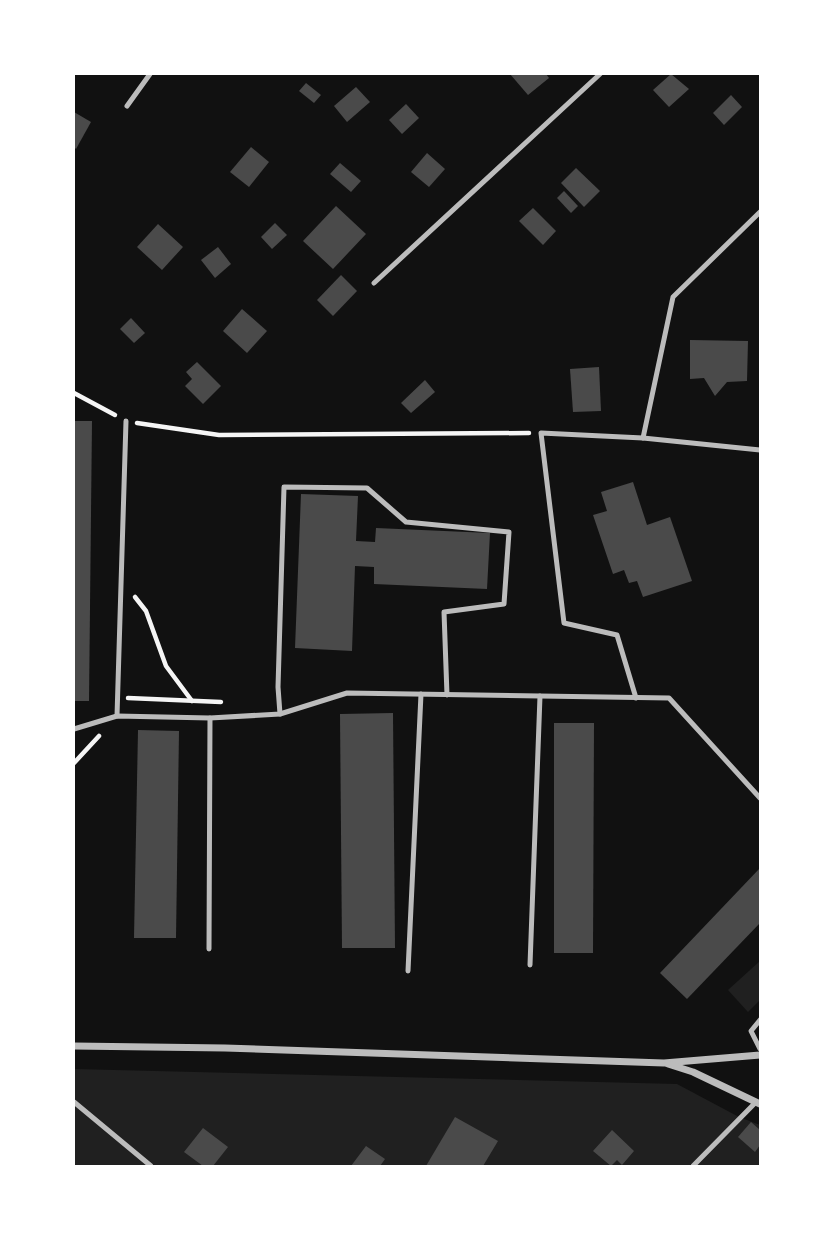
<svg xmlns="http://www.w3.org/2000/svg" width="834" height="1240" font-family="'Fira Sans',sans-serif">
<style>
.green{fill:#202020}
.building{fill:#4a4a4a}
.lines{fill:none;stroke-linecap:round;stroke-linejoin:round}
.path{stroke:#f5f5f5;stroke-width:4.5}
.service{stroke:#bcbcbc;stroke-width:5}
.minor{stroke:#bcbcbc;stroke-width:7}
</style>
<rect width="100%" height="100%" fill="#111"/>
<!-- green -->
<g class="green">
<path d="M 760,961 L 760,1000 L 748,1012 L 728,990 Z"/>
<path d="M 74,1069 L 677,1084 L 739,1117 L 760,1125 L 760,1166 L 74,1166 Z"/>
</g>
<!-- building -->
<g class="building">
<path d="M 510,74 L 546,74 L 549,78 L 528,95 Z"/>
<path d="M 671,74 L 689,89 L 669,107 L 653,90 Z"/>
<path d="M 306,83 L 321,95 L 314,103 L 299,91 Z"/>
<path d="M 356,87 L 370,102 L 347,122 L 334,106 Z"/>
<path d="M 731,95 L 742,107 L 724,125 L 713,113 Z"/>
<path d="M 406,104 L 419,118 L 402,134 L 389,120 Z"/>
<path d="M 74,112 L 91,122 L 76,149 L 74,147 Z"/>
<path d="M 251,147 L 269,162 L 249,187 L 230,172 Z"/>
<path d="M 427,153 L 445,169 L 429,187 L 411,172 Z"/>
<path d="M 340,163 L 361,181 L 351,192 L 330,174 Z"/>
<path d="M 576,168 L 600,191 L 584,207 L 561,183 Z"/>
<path d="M 564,191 L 578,206 L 571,213 L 557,198 Z"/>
<path d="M 336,206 L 366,234 L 333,269 L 303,241 Z"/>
<path d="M 533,208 L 556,231 L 543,245 L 519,221 Z"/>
<path d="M 275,223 L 287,235 L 272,249 L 261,237 Z"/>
<path d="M 158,224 L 183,247 L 162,270 L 137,247 Z"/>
<path d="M 218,247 L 231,264 L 215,278 L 201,260 Z"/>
<path d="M 341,275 L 357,291 L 333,316 L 317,300 Z"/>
<path d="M 242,309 L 267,331 L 247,353 L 223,331 Z"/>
<path d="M 131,318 L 145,333 L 134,343 L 120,329 Z"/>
<path d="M 690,340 L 748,341 L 747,381 L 727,382 L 715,396 L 704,378 L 690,379 Z"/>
<path d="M 197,362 L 221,386 L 203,404 L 185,386 L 192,379 L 186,372 Z"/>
<path d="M 599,367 L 601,411 L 573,412 L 570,369 Z"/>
<path d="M 425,380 L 435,392 L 411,413 L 401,403 Z"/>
<path d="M 74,421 L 92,421 L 89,701 L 74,701 Z"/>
<path d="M 633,482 L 647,525 L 670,517 L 692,581 L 643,597 L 637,581 L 629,583 L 624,570 L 613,574 L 593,515 L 607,511 L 601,492 Z"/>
<path d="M 301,494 L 358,496 L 356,541 L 375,542 L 376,528 L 490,533 L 487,589 L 374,584 L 374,567 L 355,566 L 352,651 L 295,648 Z"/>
<path d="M 393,713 L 395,948 L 342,948 L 340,714 Z"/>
<path d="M 554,723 L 594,723 L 593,953 L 554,953 Z"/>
<path d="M 138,730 L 179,731 L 176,938 L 134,938 Z"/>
<path d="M 760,868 L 760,923 L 687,999 L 660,973 Z"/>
<path d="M 455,1117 L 498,1141 L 483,1166 L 426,1166 Z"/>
<path d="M 751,1122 L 760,1130 L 760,1145 L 755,1152 L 738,1137 Z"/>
<path d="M 203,1128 L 228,1147 L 213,1166 L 203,1166 L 184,1152 Z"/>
<path d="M 612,1130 L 634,1151 L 622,1165 L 617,1160 L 611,1166 L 593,1151 Z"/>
<path d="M 366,1146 L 385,1159 L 380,1166 L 351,1166 Z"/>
</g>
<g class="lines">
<!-- path -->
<g class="path">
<path d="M 74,393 L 115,415"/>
<path d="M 137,423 L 219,435 L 529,433"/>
<path d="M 135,597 L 146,611 L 166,666 L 192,701"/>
<path d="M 128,698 L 221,702"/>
<path d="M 74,763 L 99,736"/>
</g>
<!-- service -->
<g class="service">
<path d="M 127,106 L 150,74"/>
<path d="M 374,283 L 600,74"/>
<path d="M 643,438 L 673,297 L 760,212"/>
<path d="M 636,698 L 617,635 L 564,623 L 541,433 L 643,438 L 760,450"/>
<path d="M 280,714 L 278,687 L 284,487 L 367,488 L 406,522 L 509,532 L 504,604 L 444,612 L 447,695"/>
<path d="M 117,716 L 126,421"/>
<path d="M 74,729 L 117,716 L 210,718 L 280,714 L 347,693 L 669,698 L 760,798"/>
<path d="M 209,949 L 210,718"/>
<path d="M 530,965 L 540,696"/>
<path d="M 408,971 L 421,694"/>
<path d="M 760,1020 L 751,1031 L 760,1049"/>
<path d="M 74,1102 L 151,1166"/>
<path d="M 693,1166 L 756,1102"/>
</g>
<!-- minor -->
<g class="minor">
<path d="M 74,1046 L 225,1048 L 664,1063 L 760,1055"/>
<path d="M 668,1064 L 693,1072 L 760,1104"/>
</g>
</g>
<!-- border -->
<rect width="834" height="1240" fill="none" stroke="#ffffff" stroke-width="150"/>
</svg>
